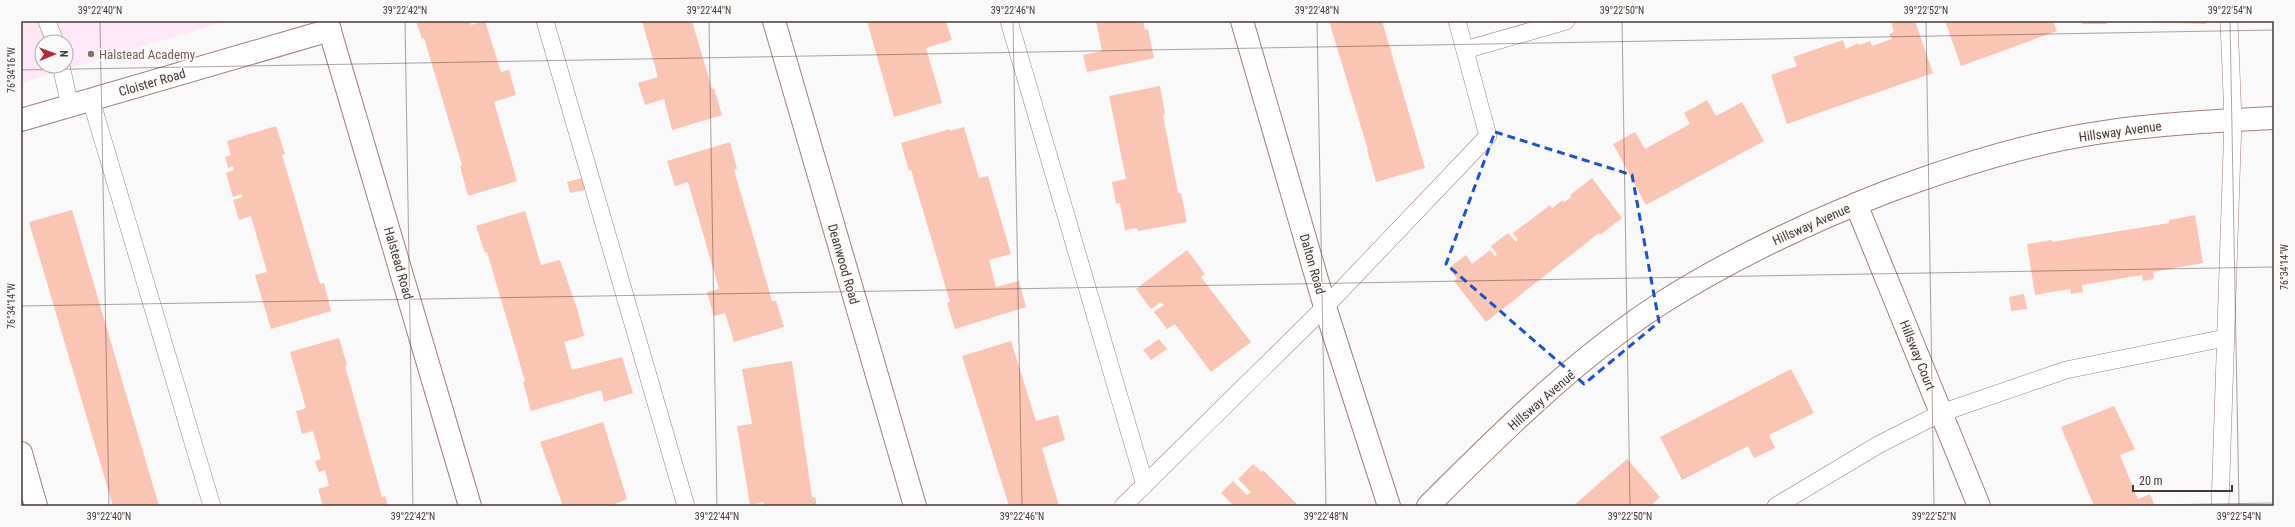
<svg xmlns="http://www.w3.org/2000/svg" width="2295" height="527" font-family="'Roboto Condensed',sans-serif">
<style>
.education{fill:#fde8f8;fill-rule:evenodd}
.building{fill:#fac5b2}
.lines{fill:none;stroke-linecap:round;stroke-linejoin:round}
.lane-casing{stroke:#a27f73;stroke-width:18}
.street-casing{stroke:#a27f73;stroke-width:24}
.secondary-casing{stroke:#a27f73;stroke-width:24}
.lane{stroke:#fff;stroke-width:17}
.street{stroke:#fff;stroke-width:22}
.secondary{stroke:#fff;stroke-width:22}
.marked{fill:none;stroke:#1d4ed8;stroke-width:3;stroke-dasharray:8 5;stroke-linejoin:round}
.ticks{fill:none;stroke:#473832;stroke-width:1;stroke-opacity:0.45}
.education-dot{fill:#8d6e63;stroke:#f9f9f9;stroke-width:1.5}
.labels{text-anchor:middle;stroke-width:3;stroke-linejoin:round;paint-order:stroke}
.education-label{font-size:13px;fill:#785e54;stroke:#f9f9f9;text-anchor:start}
.street-label{font-size:13px;fill:#473832;stroke:#f9f9f9}
.neatline{fill:none;stroke:#473832;stroke-width:1.5}
.ticks-label{font-size:10px;text-anchor:middle;fill:#473832}
</style>
<rect width="100%" height="100%" fill="#f9f9f9"/>
<!-- education -->
<path class="education" d="M 21,21 L 227,21 L 21,83 ZM 42,42 L 66,42 L 66,66 L 42,66 Z"/>
<!-- building -->
<g class="building">
<path d="M 416,21 L 470,21 L 471,25 L 485,21 L 501,72 L 509,70 L 516,95 L 494,102 L 517,181 L 468,196 L 460,166 L 462,165 L 424,38 L 422,39 Z"/>
<path d="M 642,21 L 692,21 L 712,89 L 714,88 L 722,115 L 672,130 L 664,99 L 645,105 L 638,83 L 658,77 Z"/>
<path d="M 867,21 L 946,21 L 952,40 L 926,48 L 942,103 L 894,117 Z"/>
<path d="M 1096,21 L 1143,21 L 1145,30 L 1148,29 L 1154,58 L 1087,72 L 1083,55 L 1102,51 Z"/>
<path d="M 1329,21 L 1382,21 L 1425,168 L 1376,182 L 1367,150 L 1368,150 Z"/>
<path d="M 1894,21 L 1915,21 L 1933,73 L 1787,124 L 1771,75 L 1797,66 L 1793,57 L 1843,40 L 1846,49 L 1858,43 L 1859,45 L 1870,41 L 1872,46 L 1892,39 L 1889,34 L 1894,32 L 1891,22 Z"/>
<path d="M 1945,21 L 2053,21 L 2057,31 L 1961,66 Z"/>
<rect x="2082" y="21" width="25" height="3"/>
<path d="M 2123,21 L 2206,21 L 2206,24 Z"/>
<path d="M 1160,86 L 1165,114 L 1163,115 L 1178,193 L 1181,193 L 1187,222 L 1138,231 L 1137,228 L 1125,230 L 1120,203 L 1116,204 L 1112,182 L 1126,179 L 1109,96 Z"/>
<path d="M 1707,100 L 1716,116 L 1742,102 L 1764,141 L 1646,205 L 1613,144 L 1635,132 L 1645,149 L 1690,124 L 1684,113 Z"/>
<path d="M 276,126 L 285,154 L 282,155 L 320,284 L 324,283 L 331,311 L 271,329 L 255,275 L 267,272 L 251,216 L 239,220 L 233,200 L 243,197 L 241,194 L 233,197 L 226,173 L 234,170 L 233,166 L 228,168 L 225,157 L 231,155 L 227,141 Z"/>
<path d="M 964,127 L 979,178 L 988,176 L 1011,254 L 989,260 L 996,287 L 1019,281 L 1026,307 L 955,329 L 947,303 L 950,302 L 911,170 L 909,171 L 901,143 L 950,129 L 950,131 Z"/>
<path d="M 730,142 L 737,169 L 734,170 L 772,301 L 776,301 L 784,327 L 734,342 L 725,313 L 714,316 L 707,292 L 719,289 L 688,182 L 675,186 L 667,161 Z"/>
<path d="M 582,178 L 585,190 L 570,193 L 567,182 Z"/>
<path d="M 1592,178 L 1622,218 L 1600,235 L 1599,233 L 1486,322 L 1454,281 L 1457,279 L 1449,268 L 1466,255 L 1472,264 L 1490,250 L 1495,256 L 1497,254 L 1491,246 L 1508,233 L 1516,242 L 1518,240 L 1513,233 L 1550,205 L 1552,208 L 1563,200 L 1564,202 L 1571,197 L 1570,195 Z"/>
<path d="M 72,210 L 159,506 L 113,506 L 29,222 Z"/>
<path d="M 525,211 L 541,265 L 560,260 L 578,311 L 584,336 L 564,342 L 572,370 L 622,357 L 633,393 L 604,402 L 601,390 L 531,411 L 523,382 L 525,381 L 487,252 L 485,253 L 476,226 Z"/>
<path d="M 2195,215 L 2203,263 L 2153,272 L 2154,279 L 2143,281 L 2142,275 L 2082,285 L 2083,292 L 2071,294 L 2070,289 L 2035,295 L 2027,244 L 2052,240 L 2052,242 L 2169,223 L 2169,220 Z"/>
<path d="M 1187,250 L 1205,274 L 1201,277 L 1251,342 L 1211,372 L 1175,324 L 1167,329 L 1154,312 L 1164,305 L 1161,302 L 1151,309 L 1136,289 Z"/>
<path d="M 2024,294 L 2027,309 L 2011,311 L 2009,297 Z"/>
<path d="M 339,338 L 347,365 L 345,366 L 382,497 L 385,496 L 388,506 L 323,506 L 318,489 L 329,486 L 325,470 L 319,472 L 315,461 L 321,459 L 313,431 L 302,434 L 296,411 L 306,408 L 290,352 Z"/>
<path d="M 1159,339 L 1167,349 L 1151,360 L 1143,350 Z"/>
<path d="M 1011,341 L 1036,421 L 1058,415 L 1065,440 L 1042,448 L 1059,506 L 1009,506 L 962,356 Z"/>
<path d="M 792,361 L 812,497 L 815,497 L 817,506 L 764,506 L 764,502 L 750,505 L 737,426 L 752,424 L 742,369 Z"/>
<path d="M 1791,369 L 1814,413 L 1769,435 L 1775,448 L 1754,458 L 1748,446 L 1682,480 L 1660,437 Z"/>
<path d="M 2114,406 L 2135,449 L 2120,455 L 2138,499 L 2150,494 L 2155,506 L 2094,506 L 2061,427 Z"/>
<path d="M 603,422 L 627,499 L 610,506 L 563,506 L 540,442 Z"/>
<path d="M 1627,459 L 1660,497 L 1650,506 L 1573,506 Z"/>
<path d="M 1253,464 L 1262,472 L 1263,470 L 1299,506 L 1234,506 L 1221,493 L 1233,481 L 1247,495 L 1251,492 L 1238,479 Z"/>
</g>
<g class="lines">
<defs>
<g id="lane">
<path d="M 47,21 L 55,42"/>
<path d="M 545,21 L 686,506"/>
<path d="M 1009,21 L 1145,485"/>
<path d="M 1465,50 L 1566,21"/>
<path d="M 61,66 L 70,106"/>
<path d="M 91,100 L 212,506"/>
<path d="M 1123,506 L 1325,307 L 1488,136 L 1457,21"/>
<path d="M 1776,506 L 1878,445 L 1941,413 L 2066,370 L 2225,338"/>
<path d="M 2220,506 L 2233,120 L 2229,21"/>
</g>
<g id="street">
<path d="M 327,21 L 470,506"/>
<path d="M 774,21 L 915,506"/>
<path d="M 1242,21 L 1325,307 L 1389,506"/>
<path d="M 21,120 L 330,30"/>
<path d="M 1856,204 L 1979,506"/>
<path d="M 21,453 L 36,506"/>
</g>
<path id="secondary" d="M 1428,506 C 1500,434 1574,360 1660,304 C 1732,258 1809,222 1889,191 C 1956,166 2025,144 2097,133 C 2155,124 2215,121 2274,118"/>
</defs>
<!-- lane casing -->
<use href="#lane" class="lane-casing"/>
<!-- street casing -->
<use href="#street" class="street-casing"/>
<!-- secondary casing -->
<use href="#secondary" class="secondary-casing"/>
<!-- lane -->
<use href="#lane" class="lane"/>
<!-- street -->
<use href="#street" class="street"/>
<!-- secondary -->
<use href="#secondary" class="secondary"/>
</g>
<!-- marked area -->
<path class="marked" d="M 1495,132 L 1632,175 L 1659,322 L 1584,384 L 1446,264 Z"/>
<!-- ticks -->
<path class="ticks" d="M 100,21 L 109,506M 405,21 L 413,506M 709,21 L 717,506M 1013,21 L 1022,506M 1317,21 L 1326,506M 1622,21 L 1630,506M 1926,21 L 1934,506M 2230,21 L 2239,506M 21,70 L 2274,30M 21,306 L 2274,267M 2083,506 L 2274,503"/>
<!-- markers -->
<circle class="education-dot" cx="91" cy="54" r="4"/>
<g class="labels">
<!-- education labels -->
<g class="education-label">
<text x="99" y="59">Halstead Academy</text>
</g>
<!-- street labels -->
<g class="street-label">
<text transform="translate(152 82) rotate(-16)" y="5">Cloister Road</text>
<text transform="translate(2120 131) rotate(-8)" y="5">Hillsway Avenue</text>
<text transform="translate(1811 224) rotate(-24)" y="5">Hillsway Avenue</text>
<text transform="translate(399 263) rotate(74)" y="5">Halstead Road</text>
<text transform="translate(844 264) rotate(74)" y="5">Deanwood Road</text>
<text transform="translate(1313 264) rotate(74)" y="5">Dalton Road</text>
<text transform="translate(1918 355) rotate(68)" y="5">Hillsway Court</text>
<text transform="translate(1541 400) rotate(-41)" y="5">Hillsway Avenue</text>
</g>
</g>
<!-- border -->
<rect width="2295" height="527" fill="none" stroke="#f9f9f9" stroke-width="44"/>
<!-- north arrow -->
<g transform="translate(54 54) rotate(89)"><circle r="19" fill="#f9f9f9" stroke="#b2aca9"/>
<path d="M0-3L7 15L0 10L-7 15Z" fill="#b72633"/>
<text y="-6" font-size="11" font-weight="bold" text-anchor="middle" fill="#473832">N</text>
</g>
<!-- scale -->
<path d="M2133 485v6h99v-6" fill="none" stroke="#473832" stroke-width="2"/>
<text x="2139" y="485" font-size="12" fill="#473832" stroke="#f9f9f9" stroke-width="3" paint-order="stroke">20 m</text>
<rect x="22" y="22" width="2251" height="483" class="neatline"/>
<g class="ticks-label">
<text x="100" y="14">39°22'40"N</text>
<text x="405" y="14">39°22'42"N</text>
<text x="709" y="14">39°22'44"N</text>
<text x="1013" y="14">39°22'46"N</text>
<text x="1317" y="14">39°22'48"N</text>
<text x="1622" y="14">39°22'50"N</text>
<text x="1926" y="14">39°22'52"N</text>
<text x="2230" y="14">39°22'54"N</text>
<text transform="translate(11 70) rotate(-90)" y="4">76°34'16"W</text>
<text transform="translate(2284 267) rotate(-90)" y="4">76°34'14"W</text>
<text transform="translate(11 306) rotate(-90)" y="4">76°34'14"W</text>
<text x="109" y="520">39°22'40"N</text>
<text x="413" y="520">39°22'42"N</text>
<text x="717" y="520">39°22'44"N</text>
<text x="1022" y="520">39°22'46"N</text>
<text x="1326" y="520">39°22'48"N</text>
<text x="1630" y="520">39°22'50"N</text>
<text x="1934" y="520">39°22'52"N</text>
<text x="2239" y="520">39°22'54"N</text>
</g>
</svg>
